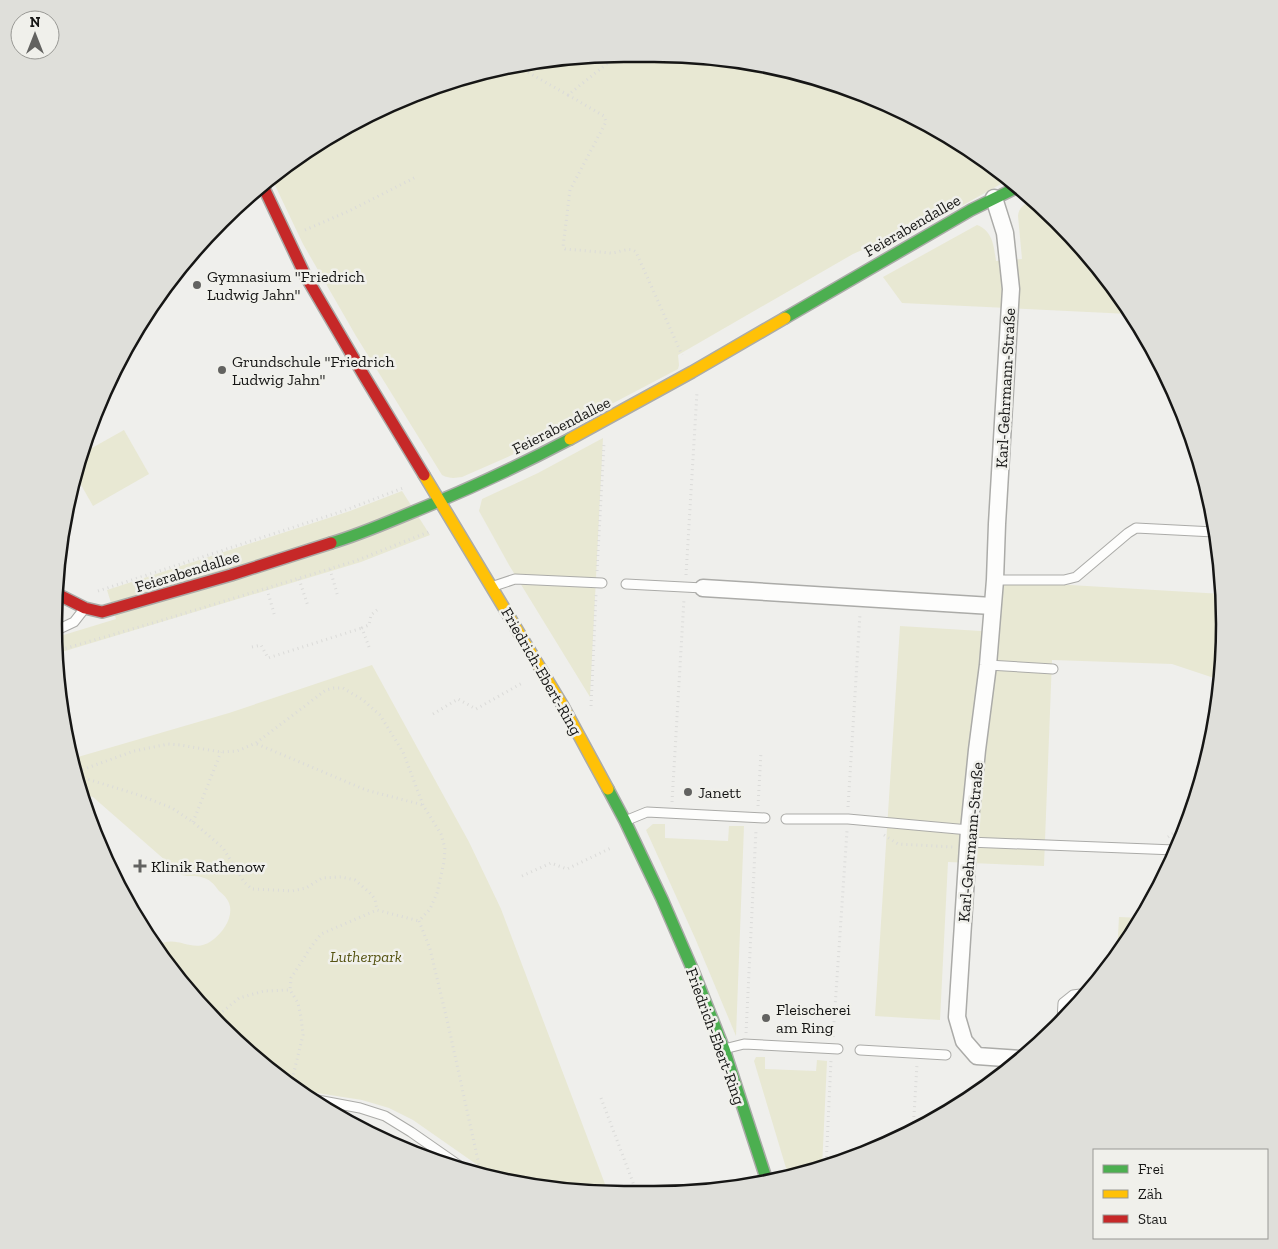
<svg xmlns="http://www.w3.org/2000/svg" width="1278" height="1249" font-family="'Zilla Slab',serif">
<style>
.green{fill:#e8e8d3}
.lines{fill:none;stroke-linecap:round;stroke-linejoin:round}
.lane-casing{stroke:#ababa8;stroke-width:11}
.street-casing{stroke:#ababa8;stroke-width:19}
.fast-casing{stroke:#ababa8;stroke-width:14}
.slow-casing{stroke:#ababa8;stroke-width:14}
.jam-casing{stroke:#ababa8;stroke-width:14}
.path{stroke:#dbdbd9;stroke-width:3;stroke-dasharray:1 4;stroke-linecap:butt}
.lane{stroke:#fdfdfc;stroke-width:9}
.street{stroke:#fdfdfc;stroke-width:16}
.fast{stroke:#4caf50;stroke-width:11}
.slow{stroke:#ffc107;stroke-width:11}
.jam{stroke:#c62828;stroke-width:11}
.poi-dot{fill:#626260;stroke:#f0f0eb;stroke-width:2}
.labels{text-anchor:middle;stroke-width:5;stroke-linejoin:round;paint-order:stroke}
.street-label{font-size:16px;fill:#161615;stroke:#f0f0eb}
.poi-label{font-size:16px;fill:#161615;stroke:#f0f0eb;text-anchor:start}
.park-label{font-size:16px;font-style:italic;fill:#565413;stroke:#f0f0eb}
.rim{fill:none;stroke:#161615;stroke-width:2.5}
</style>
<rect width="100%" height="100%" fill="#efefec"/>
<!-- green -->
<g class="green">
<path d="M 625,54 L 728,59 L 837,84 L 939,130 L 1008,180 L 897,242 L 892,237 L 853,254 L 678,355 L 679,365 L 678,369 L 528,448 L 462,477 C 455,478 450,479 442,475 L 356,336 L 303,244 L 272,179 L 307,150 L 406,97 L 513,65 Z"/>
<path d="M 1034,199 L 1106,277 L 1129,314 L 902,303 L 883,277 L 977,225 C 993,231 994,247 996,261 L 1022,259 L 1018,216 C 1019,207 1025,203 1034,199 Z"/>
<path d="M 124,430 L 149,474 L 93,506 L 76,476 L 83,453 Z"/>
<path d="M 603,438 L 590,697 L 509,565 L 479,511 L 482,499 L 538,473 Z"/>
<path d="M 402,491 L 430,535 L 361,562 L 55,654 L 57,637 L 116,619 L 107,590 L 350,511 Z"/>
<path d="M 1001,585 L 1070,585 L 1223,594 L 1220,680 L 1172,664 L 1052,660 L 1044,866 L 948,862 L 940,1020 L 875,1016 L 900,626 L 997,632 Z"/>
<path d="M 372,665 L 469,842 L 501,909 L 608,1192 L 550,1190 L 496,1178 L 413,1120 L 389,1108 L 362,1100 L 298,1090 L 248,1054 L 172,972 L 156,946 C 179,932 192,957 214,939 C 224,931 234,916 229,903 C 227,898 223,894 219,891 C 214,884 210,879 201,877 C 195,875 189,877 182,875 L 93,797 L 81,793 L 73,772 L 71,759 L 229,713 Z"/>
<path d="M 653,824 L 665,824 L 665,838 L 728,841 L 729,826 L 744,826 L 736,1036 L 695,938 L 646,830 Z"/>
<path d="M 1119,917 L 1142,918 L 1117,953 Z"/>
<path d="M 756,1057 L 765,1057 L 765,1069 L 816,1071 L 817,1060 L 827,1061 L 822,1168 L 801,1176 L 789,1178 L 754,1061 Z"/>
</g>
<g class="lines">
<defs>
<g id="lane">
<path d="M 995,580 L 1064,580 L 1076,577 L 1128,533 L 1136,528 L 1214,532"/>
<path d="M 626,584 L 703,588"/>
<path d="M 494,586 L 515,579 L 602,583"/>
<path d="M 57,630 L 74,622 L 85,608"/>
<path d="M 988,665 L 1053,669"/>
<path d="M 786,819 L 848,819 L 969,830"/>
<path d="M 625,821 L 647,812 L 765,818"/>
<path d="M 968,842 L 1175,850"/>
<path d="M 1062,1020 L 1063,1003 L 1073,995 L 1088,993"/>
<path d="M 724,1049 L 744,1044 L 838,1049"/>
<path d="M 860,1050 L 946,1055"/>
<path d="M 312,1099 L 360,1108 L 385,1116 L 411,1132 L 467,1171"/>
</g>
<g id="street">
<path d="M 994,198 L 1005,233 L 1011,289 L 1009,321 L 997,524 L 995,580 L 988,665 L 977,750 L 969,830 L 957,1017 L 964,1041 L 977,1056 L 1020,1059"/>
<path d="M 703,588 L 992,606"/>
</g>
<g id="fast">
<path d="M 785,318 L 971,210 L 1018,187"/>
<path d="M 331,543 C 355,536 379,526 403,516 C 460,493 515,468 570,439"/>
<path d="M 608,789 L 625,821 L 662,899 L 694,973 L 724,1049 L 767,1181"/>
</g>
<g id="slow">
<path d="M 570,439 L 692,372 L 785,318"/>
<path d="M 424,475 L 563,706 L 608,789"/>
</g>
<g id="jam">
<path d="M 263,186 L 305,275 L 363,374 L 424,475"/>
<path d="M 59,595 L 85,608 L 102,612 L 231,575 L 331,543"/>
</g>
</defs>
<!-- lane casing -->
<use href="#lane" class="lane-casing"/>
<!-- street casing -->
<use href="#street" class="street-casing"/>
<!-- fast casing -->
<use href="#fast" class="fast-casing"/>
<!-- slow casing -->
<use href="#slow" class="slow-casing"/>
<!-- jam casing -->
<use href="#jam" class="jam-casing"/>
<!-- path -->
<g class="path">
<path d="M 515,65 L 568,95 L 619,54"/>
<path d="M 568,95 L 604,116 L 606,122 L 570,190 L 563,247 L 565,249 L 611,253 C 619,253 629,246 636,252 L 682,355"/>
<path d="M 305,230 L 349,211 L 416,177"/>
<path d="M 330,569 L 338,597"/>
<path d="M 597,571 L 604,443"/>
<path d="M 686,575 L 697,392"/>
<path d="M 299,579 L 308,606"/>
<path d="M 267,589 L 275,617"/>
<path d="M 98,591 L 343,511 L 403,488"/>
<path d="M 252,647 L 261,645 L 268,658 L 362,628"/>
<path d="M 369,647 L 362,628 L 369,625 L 371,615 L 377,610"/>
<path d="M 56,651 L 153,623 L 355,561 L 431,531"/>
<path d="M 591,706 L 596,595"/>
<path d="M 433,714 L 458,699 L 476,709 L 524,682"/>
<path d="M 257,744 L 366,790 L 423,805"/>
<path d="M 73,773 L 134,751 L 168,744 L 180,745 L 221,752 L 237,751 L 256,743 L 326,690 L 334,688 L 343,688 L 363,700 L 380,715 L 403,752 L 423,805 L 441,834 L 445,848 L 444,862 L 437,893 L 430,909 L 419,921"/>
<path d="M 74,775 L 139,795 L 172,808 L 193,822 L 223,848 L 244,882 L 252,889 L 292,891 L 306,888 L 322,878 L 341,877 L 355,880 L 369,892 L 375,899 L 377,910"/>
<path d="M 672,802 L 684,599"/>
<path d="M 758,806 L 761,752"/>
<path d="M 848,807 L 860,614"/>
<path d="M 193,822 L 221,752"/>
<path d="M 884,835 L 898,844 L 953,847"/>
<path d="M 1168,837 L 1187,823"/>
<path d="M 522,876 L 551,863 L 567,869 L 613,847"/>
<path d="M 419,921 L 430,949 L 448,1024 L 481,1174"/>
<path d="M 215,1018 L 239,998 L 264,991 L 290,990"/>
<path d="M 746,1033 L 756,830"/>
<path d="M 833,1037 L 847,831"/>
<path d="M 291,1084 L 303,1035 L 301,1017 L 298,1003 L 290,990 L 291,978 L 311,947 L 321,934 L 377,910 L 419,921"/>
<path d="M 601,1098 L 637,1193"/>
<path d="M 913,1132 L 917,1064"/>
<path d="M 826,1167 L 831,1060"/>
</g>
<!-- lane -->
<use href="#lane" class="lane"/>
<!-- street -->
<use href="#street" class="street"/>
<!-- fast -->
<use href="#fast" class="fast"/>
<!-- slow -->
<use href="#slow" class="slow"/>
<!-- jam -->
<use href="#jam" class="jam"/>
</g>
<!-- markers -->
<g class="poi-dot">
<circle cx="197" cy="285" r="5"/>
<circle cx="222" cy="370" r="5"/>
<circle cx="688" cy="792" r="5"/>
<path d="M137.5 858.5h5v5h5v5h-5v5h-5v-5h-5v-5h5z"/>
<circle cx="766" cy="1018" r="5"/>
</g>
<g class="labels">
<!-- street labels -->
<g class="street-label">
<text transform="translate(912 225) rotate(-30)" y="6">Feierabendallee</text>
<text transform="translate(1005 388) rotate(-87)" y="6">Karl-Gehrmann-Straße</text>
<text transform="translate(561 425) rotate(-27)" y="6">Feierabendallee</text>
<text transform="translate(187 571) rotate(-17)" y="6">Feierabendallee</text>
<text transform="translate(542 671) rotate(60)" y="6">Friedrich-Ebert-Ring</text>
<text transform="translate(970 842) rotate(-85)" y="6">Karl-Gehrmann-Straße</text>
<text transform="translate(716 1036) rotate(70)" y="6">Friedrich-Ebert-Ring</text>
</g>
<!-- poi labels -->
<g class="poi-label">
<text x="207" y="282">Gymnasium "Friedrich<tspan x="207" dy="18">Ludwig Jahn"</tspan></text>
<text x="232" y="367">Grundschule "Friedrich<tspan x="232" dy="18">Ludwig Jahn"</tspan></text>
<text x="698" y="798">Janett</text>
<text x="151" y="872">Klinik Rathenow</text>
<text x="776" y="1015">Fleischerei<tspan x="776" dy="18">am Ring</tspan></text>
</g>
<!-- park labels -->
<g class="park-label">
<text x="366" y="962">Lutherpark</text>
</g>
</g>
<!-- crop -->
<path d="M0 0H1278V1249H0ZM624 62H654A562 562 0 0 1 1216 624V624A562 562 0 0 1 654 1186H624A562 562 0 0 1 62 624V624A562 562 0 0 1 624 62Z" fill="#dfdfda" fill-rule="evenodd"/>
<path class="rim" d="M624 62H654A562 562 0 0 1 1216 624V624A562 562 0 0 1 654 1186H624A562 562 0 0 1 62 624V624A562 562 0 0 1 624 62Z"/>
<!-- legend -->
<rect x="1093" y="1149" width="175" height="90" fill="#f0f0eb" stroke="#999995"/>
<rect x="1103" y="1165" width="25" height="8" fill="#4caf50" stroke="#999995"/>
<text x="1138" y="1174" font-size="15" fill="#161615">Frei</text>
<rect x="1103" y="1190" width="25" height="8" fill="#ffc107" stroke="#999995"/>
<text x="1138" y="1199" font-size="15" fill="#161615">Zäh</text>
<rect x="1103" y="1215" width="25" height="8" fill="#c62828" stroke="#999995"/>
<text x="1138" y="1224" font-size="15" fill="#161615">Stau</text>
<!-- north arrow -->
<g transform="translate(35 35)"><circle r="24" fill="#f0f0eb" stroke="#999995"/>
<path d="M0-4L9 19L0 12L-9 19Z" fill="#626260"/>
<text y="-8" font-size="14" font-weight="bold" text-anchor="middle" fill="#161615">N</text>
</g>
</svg>
